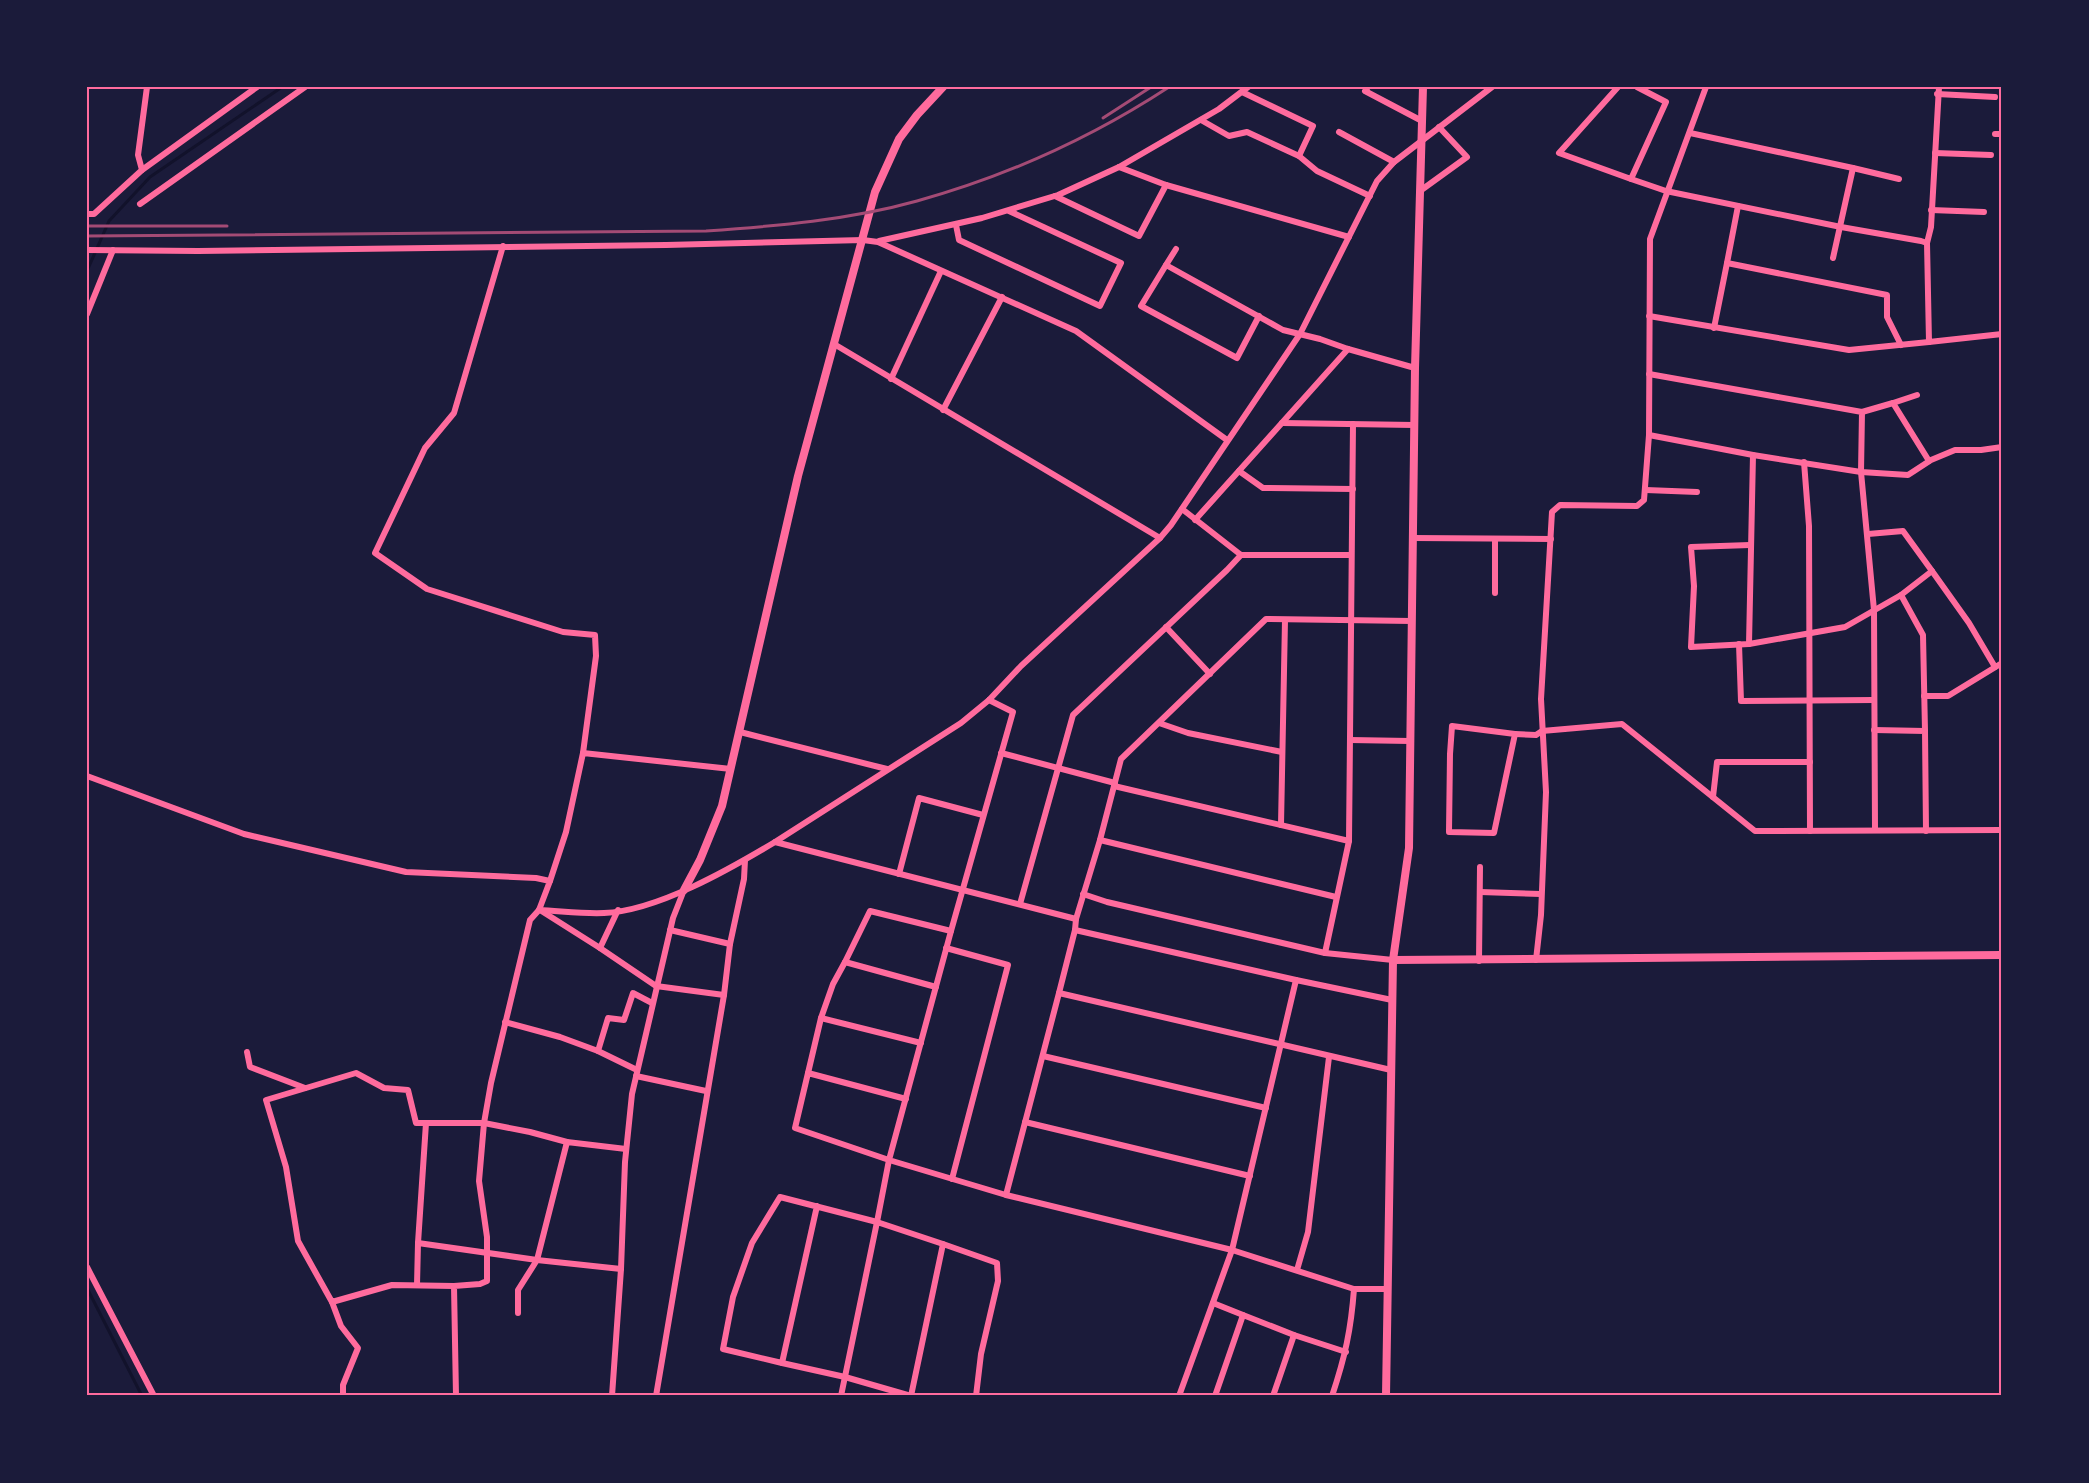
<svg xmlns="http://www.w3.org/2000/svg" width="2089" height="1483" font-family="Raleway,sans-serif">
<style>
.lines{fill:none;stroke-linecap:round;stroke-linejoin:round}
.stream{stroke:#12122b;stroke-width:3}
.minor{stroke:#ff6b9d;stroke-width:6}
.tertiary{stroke:#ff6b9d;stroke-width:8}
.rail{stroke:#a44b75;stroke-width:3}
.neatline{fill:none;stroke:#ff6b9d;stroke-width:2}
</style>
<rect width="100%" height="100%" fill="#1b1b3a"/>
<g class="lines">
<!-- stream -->
<g class="stream">
<path d="M 87,271 L 109,221 L 150,177 L 282,87"/>
<path d="M 87,1288 L 142,1396"/>
</g>
<!-- minor -->
<g class="minor">
<path d="M 1368,87 L 1365,91 L 1422,121"/>
<path d="M 1618,87 L 1559,153 L 1631,179 L 1666,102 L 1637,87"/>
<path d="M 1939,87 L 1931,227 L 1927,243 L 1929,342 L 2002,334"/>
<path d="M 1242,92 L 1313,126 L 1299,156"/>
<path d="M 1937,94 L 1995,97"/>
<path d="M 1201,120 L 1229,136 L 1247,132 L 1299,156 L 1317,171 L 1370,196"/>
<path d="M 1339,132 L 1394,162"/>
<path d="M 1690,133 L 1853,168"/>
<path d="M 1995,134 L 2002,134"/>
<path d="M 1935,153 L 1991,155"/>
<path d="M 1119,167 L 1166,185 L 1349,237"/>
<path d="M 142,170 L 257,87"/>
<path d="M 1631,179 L 1666,191 L 1841,227 L 1921,241 L 1927,243"/>
<path d="M 1420,191 L 1467,157 L 1439,127"/>
<path d="M 1055,196 L 1139,236 L 1166,185"/>
<path d="M 140,204 L 305,87"/>
<path d="M 1738,206 L 1727,263 L 1887,295 L 1887,317 L 1901,345"/>
<path d="M 1931,210 L 1984,212"/>
<path d="M 87,214 L 94,214 L 142,170 L 138,155 L 147,87"/>
<path d="M 956,225 L 959,240 L 1100,306 L 1121,263 L 1009,211"/>
<path d="M 879,241 L 982,218 L 1058,195 L 1119,167 L 1219,109 L 1248,87"/>
<path d="M 503,246 L 454,413 L 425,448 L 375,553 L 427,589 L 563,632 L 595,635 L 596,656 L 583,753"/>
<path d="M 87,250 L 198,251 L 666,245 L 863,240 L 878,242 L 1076,331 L 1227,440"/>
<path d="M 1833,258 L 1853,168 L 1899,179"/>
<path d="M 1166,265 L 1176,249"/>
<path d="M 87,314 L 113,250"/>
<path d="M 1259,316 L 1237,358 L 1141,306 L 1166,265 L 1283,330 L 1320,339 L 1348,349 L 1415,368"/>
<path d="M 1649,316 L 1849,350 L 1929,342"/>
<path d="M 1714,328 L 1727,263"/>
<path d="M 834,344 L 1160,538"/>
<path d="M 1649,374 L 1862,412 L 1861,472 L 1874,610 L 1875,830"/>
<path d="M 891,379 L 941,271"/>
<path d="M 1917,395 L 1893,403 L 1929,461"/>
<path d="M 943,410 L 1002,297"/>
<path d="M 1862,412 L 1893,403"/>
<path d="M 1282,423 L 1414,425"/>
<path d="M 1649,435 L 1753,455 L 1861,472 L 1908,475 L 1931,460 L 1955,450 L 1981,450 L 2002,447"/>
<path d="M 1804,462 L 1809,526 L 1810,831"/>
<path d="M 1239,471 L 1263,488 L 1353,489"/>
<path d="M 1646,490 L 1697,492"/>
<path d="M 1182,509 L 1241,555 L 1351,555"/>
<path d="M 1195,520 L 1348,349"/>
<path d="M 1868,534 L 1903,531 L 1932,571"/>
<path d="M 1413,538 L 1551,539"/>
<path d="M 1495,539 L 1495,593"/>
<path d="M 1750,545 L 1691,547 L 1694,586 L 1691,647 L 1749,644 L 1845,627 L 1901,595 L 1923,635 L 1925,731"/>
<path d="M 1901,595 L 1932,571 L 1969,623 L 1995,667"/>
<path d="M 1166,627 L 1210,674"/>
<path d="M 1739,644 L 1741,701 L 1874,700"/>
<path d="M 1749,644 L 1753,455"/>
<path d="M 1924,696 L 1948,696 L 2002,663"/>
<path d="M 989,700 L 1013,712 L 951,931 L 889,1160 L 1006,1195 L 1232,1250 L 1354,1289 L 1386,1289"/>
<path d="M 1159,723 L 1188,733 L 1282,752"/>
<path d="M 1452,726 L 1515,734 L 1494,833 L 1449,832 L 1450,754 Z"/>
<path d="M 1874,730 L 1925,731 L 1926,831"/>
<path d="M 740,732 L 887,769"/>
<path d="M 1515,734 L 1536,735 L 1542,731 L 1622,724 L 1755,831 L 2002,830"/>
<path d="M 1350,740 L 1410,741"/>
<path d="M 1001,753 L 1115,783"/>
<path d="M 87,776 L 244,834 L 406,872 L 536,878 L 550,881 L 539,910 L 530,920 L 491,1083 L 484,1123 L 479,1181 L 487,1237 L 487,1281 L 480,1284 L 454,1286 L 456,1396"/>
<path d="M 1114,786 L 1349,841"/>
<path d="M 1713,797 L 1717,762 L 1810,762"/>
<path d="M 1281,825 L 1285,620"/>
<path d="M 1100,840 L 1336,897"/>
<path d="M 775,842 L 1076,919"/>
<path d="M 899,874 L 919,798 L 983,815"/>
<path d="M 550,881 L 566,832 L 583,753 L 731,769"/>
<path d="M 1480,892 L 1541,894"/>
<path d="M 1083,894 L 1107,902 L 1325,953 L 1393,960"/>
<path d="M 1020,904 L 1073,715 L 1227,570 L 1241,555"/>
<path d="M 539,910 C 561,911 583,914 604,913 C 657,911 730,869 775,842 L 961,723 L 989,700 L 1021,666 L 1160,538 L 1171,525 L 1300,334 L 1377,181 L 1394,162 L 1492,87"/>
<path d="M 540,910 L 600,948"/>
<path d="M 618,910 L 600,948 L 656,986 L 724,995"/>
<path d="M 670,930 L 730,944"/>
<path d="M 1075,930 L 1296,980"/>
<path d="M 946,948 L 1008,965 L 952,1179"/>
<path d="M 1325,953 L 1349,841 L 1353,424"/>
<path d="M 1536,960 L 1541,915 L 1546,792 L 1541,699 L 1552,512 L 1560,505 L 1637,506 L 1644,500 L 1649,435 L 1650,239 L 1706,87"/>
<path d="M 1479,961 L 1480,867"/>
<path d="M 845,962 L 870,911 L 951,931"/>
<path d="M 1059,993 L 1391,1070"/>
<path d="M 821,1018 L 833,984 L 845,962 L 936,987"/>
<path d="M 505,1022 L 560,1037 L 598,1051"/>
<path d="M 247,1052 L 250,1067 L 305,1088"/>
<path d="M 1043,1056 L 1266,1108"/>
<path d="M 637,1070 L 598,1051 L 608,1018 L 624,1020 L 633,993 L 652,1003"/>
<path d="M 808,1073 L 821,1018 L 921,1043"/>
<path d="M 636,1076 L 706,1091"/>
<path d="M 1025,1122 L 1250,1176"/>
<path d="M 1006,1195 L 1059,993 L 1075,930 L 1076,919 L 1100,840 L 1121,759 L 1266,619 L 1412,621"/>
<path d="M 817,1206 L 782,1363 L 723,1349 L 733,1297 L 752,1243 L 780,1197 L 877,1222 L 889,1160 L 795,1128 L 808,1073 L 906,1099"/>
<path d="M 418,1243 L 426,1123"/>
<path d="M 87,1267 L 154,1396"/>
<path d="M 1297,1270 L 1308,1232 L 1329,1057"/>
<path d="M 417,1285 L 418,1243 L 537,1260 L 621,1269"/>
<path d="M 454,1286 L 392,1285 L 332,1302 L 298,1241 L 286,1167 L 266,1100 L 356,1073 L 384,1088 L 408,1090 L 416,1123 L 484,1123 L 530,1132 L 567,1142"/>
<path d="M 332,1302 L 341,1326 L 358,1348 L 343,1385 L 343,1396"/>
<path d="M 1213,1303 L 1243,1315"/>
<path d="M 518,1313 L 518,1290 L 537,1260 L 567,1142 L 626,1149"/>
<path d="M 782,1363 L 845,1377 L 911,1396"/>
<path d="M 612,1396 L 621,1269 L 625,1162 L 632,1094 L 673,918 L 684,890"/>
<path d="M 656,1396 L 724,995 L 730,944 L 744,879 L 745,860"/>
<path d="M 841,1396 L 877,1222 L 943,1244"/>
<path d="M 911,1396 L 943,1244 L 997,1263 L 998,1281 L 981,1354 L 976,1396"/>
<path d="M 1179,1396 L 1232,1250 L 1296,980 L 1392,1000"/>
<path d="M 1215,1396 L 1243,1315 L 1294,1335"/>
<path d="M 1273,1396 L 1294,1335 L 1346,1352"/>
<path d="M 1332,1396 C 1345,1357 1351,1330 1354,1289"/>
</g>
<!-- tertiary -->
<g class="tertiary">
<path d="M 684,890 L 700,860 L 722,806 L 798,476 L 875,192 L 899,139 L 917,115 L 943,87"/>
<path d="M 1393,960 L 2002,955"/>
<path d="M 1386,1396 L 1393,960 L 1409,848 L 1415,368 L 1423,87"/>
</g>
<!-- rail -->
<g class="rail">
<path d="M 1103,118 L 1151,87"/>
<path d="M 87,226 L 227,226"/>
<path d="M 87,236 L 706,231 C 777,226 849,220 917,201 C 1007,176 1091,138 1169,87"/>
</g>
</g>
<!-- border -->
<rect width="2089" height="1483" fill="none" stroke="#1b1b3a" stroke-width="177"/>
<rect x="88" y="88" width="1912" height="1306" class="neatline"/>
</svg>
